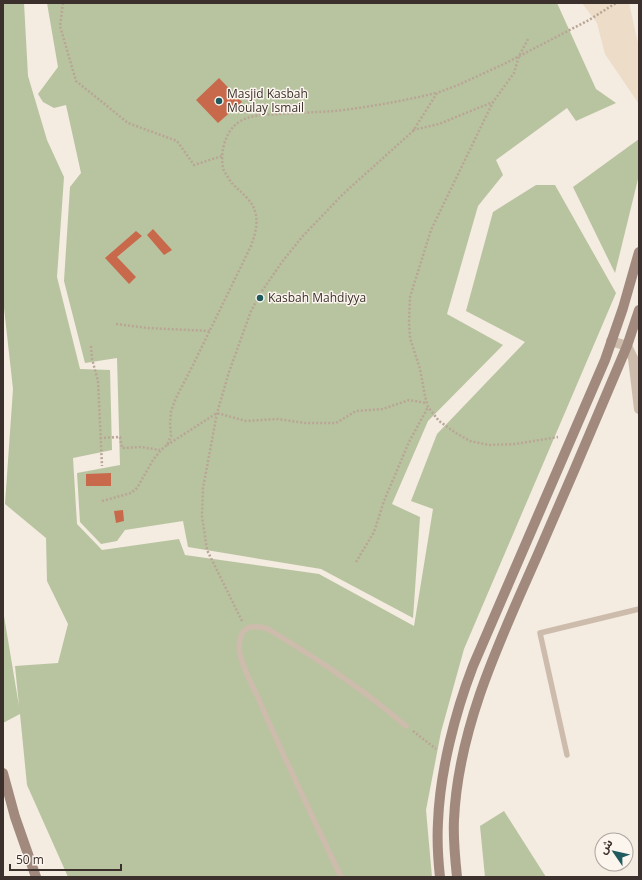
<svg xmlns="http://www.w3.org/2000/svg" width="642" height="880" font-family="'Open Sans','Noto Sans Arabic',sans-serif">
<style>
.green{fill:#b8c4a0}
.plaza{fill:#ecdcc8}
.building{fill:#c8694b}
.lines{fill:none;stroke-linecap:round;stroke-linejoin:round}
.path{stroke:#b9a596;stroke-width:2.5;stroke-dasharray:2 2;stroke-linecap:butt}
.lane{stroke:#cdbbac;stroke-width:5.5}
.street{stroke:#cdbbac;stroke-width:10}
.secondary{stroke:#a18a7d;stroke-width:10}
.poi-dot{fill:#1f5a5e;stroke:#fbf5ee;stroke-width:1.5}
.labels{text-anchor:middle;stroke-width:3;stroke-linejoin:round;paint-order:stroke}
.poi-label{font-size:12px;fill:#3b302b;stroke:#fbf5ee;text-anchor:start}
</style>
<rect width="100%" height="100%" fill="#f4ebe1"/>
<!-- green -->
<g class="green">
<path d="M 3,3 L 24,3 L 28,76 L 47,140 L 64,177 L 57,277 L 80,369 L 110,370 L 112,450 L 73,458 L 77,524 L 102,550 L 179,539 L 185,555 L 319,574 L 414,626 L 433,509 L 411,501 L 437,434 L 525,342 L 466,311 L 493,212 L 536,185 L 555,185 L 616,293 L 464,649 L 441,732 L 426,810 L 432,877 L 68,877 L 27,785 L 20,714 L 3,723 L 3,610 L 19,706 L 15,666 L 58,663 L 68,624 L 47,581 L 46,538 L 5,504 L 13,389 L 3,299 Z"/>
<path d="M 47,3 L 557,3 L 596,89 L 616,103 L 576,121 L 567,108 L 496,160 L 503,175 L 478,206 L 447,314 L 503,345 L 428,421 L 392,504 L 420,517 L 413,618 L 321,569 L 188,547 L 183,521 L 125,530 L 117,541 L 101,544 L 80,522 L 77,473 L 120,465 L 117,358 L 85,363 L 64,281 L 70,187 L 81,173 L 66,105 L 54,108 L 43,102 L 38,94 L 58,67 Z"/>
<path d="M 639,139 L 639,175 L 615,273 L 573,187 Z"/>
<path d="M 504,811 L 546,877 L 485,877 L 480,826 Z"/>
</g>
<!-- plaza -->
<path class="plaza" d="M 582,3 L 629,3 L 639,48 L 639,104 L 605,54 L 597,23 Z"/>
<!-- building -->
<g class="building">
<path d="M 219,78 L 242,102 L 218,123 L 196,100 Z"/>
<path d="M 153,229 L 172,250 L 164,255 L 147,235 Z"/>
<path d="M 136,231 L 142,236 L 117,257 L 136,277 L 129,284 L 105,258 Z"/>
<path d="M 111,473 L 111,486 L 86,486 L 86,474 Z"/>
<path d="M 123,510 L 124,521 L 116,523 L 114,511 Z"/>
</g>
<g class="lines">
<!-- path -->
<g class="path">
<path d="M 63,3 L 60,26 L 76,81 L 128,123 L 177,141 L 194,165 L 222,156"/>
<path d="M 528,39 L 519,56 L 514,73 L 493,102 L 431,230 L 410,297 L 409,322 L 410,338 L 420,369 L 425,396 L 428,407 L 439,421 L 456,433 L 470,441 L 489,445 L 515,444 L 558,437"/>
<path d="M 413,130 L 439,124 L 493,102"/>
<path d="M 116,324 L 147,328 L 210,331"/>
<path d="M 91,346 L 92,359 L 98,381 L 102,466"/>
<path d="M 100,438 L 120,437 L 122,448 L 141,447 L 160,450"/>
<path d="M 167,445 L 217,413 L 246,421 L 277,419 L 305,423 L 336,423 L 356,411 L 383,409 L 409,400 L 426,403"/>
<path d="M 102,501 L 124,495 L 131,493 L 137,488 L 153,460 L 161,450 L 167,445 L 171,436 L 170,424 L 171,411 L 176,398 L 193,365 L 251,246 C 257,229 261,213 247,198 C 241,191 234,187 229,179 C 227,175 224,172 223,168 C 220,152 225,131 239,122 C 251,114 267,115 280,114 C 299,113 317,112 335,111 C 369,107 403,101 436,93"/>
<path d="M 356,562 L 374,532 L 384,501 L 409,442 L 428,407"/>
<path d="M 242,621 L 207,550 L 202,516 L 203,488 L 217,413 L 229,372 L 251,311 L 262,291 L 282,262 L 302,237 L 343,194 L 413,131 L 437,93 L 458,85 L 504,64 L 589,20 L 616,3"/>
<path d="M 413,731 L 436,749"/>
</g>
<!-- lane -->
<g class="lane">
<path d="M 567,755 L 540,633 L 639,609"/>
<path d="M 341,877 C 313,818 285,760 259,700 C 253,686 239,662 239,646 C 240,626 251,624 268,629 C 316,658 363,689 406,726"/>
</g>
<!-- street -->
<path class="street" d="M 611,341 L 627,346 L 633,358 L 639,409"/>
<!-- secondary -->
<g class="secondary">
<path d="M 3,773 L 15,817 L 36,877"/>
<path d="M 440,877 C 438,859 437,840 438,822 C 440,771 455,713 473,666 L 605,360 L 623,308 L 639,252"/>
<path d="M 457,877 C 455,858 453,839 454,820 C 458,727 501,638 538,554 C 568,485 598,415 627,346 L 639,310"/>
</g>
</g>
<!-- markers -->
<g class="poi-dot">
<circle cx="219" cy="101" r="4"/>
<circle cx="260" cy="298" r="4"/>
</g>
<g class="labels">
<!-- poi labels -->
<g class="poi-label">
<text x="227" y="98">Masjid Kasbah<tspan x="227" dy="14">Moulay Ismail</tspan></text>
<text x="268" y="302">Kasbah Mahdiyya</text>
</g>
</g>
<!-- border -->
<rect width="642" height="880" fill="none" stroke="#3b302b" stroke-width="8"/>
<!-- north arrow -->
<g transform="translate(614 852) rotate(304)"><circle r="19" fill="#fbf5ee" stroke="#aea6a0"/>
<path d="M0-3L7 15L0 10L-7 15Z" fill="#1f5a5e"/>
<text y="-6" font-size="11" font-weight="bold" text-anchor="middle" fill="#3b302b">ش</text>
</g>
<!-- scale -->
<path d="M10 864v6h111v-6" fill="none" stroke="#3b302b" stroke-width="2"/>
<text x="16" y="864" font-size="12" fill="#3b302b" stroke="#fbf5ee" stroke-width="3" paint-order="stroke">50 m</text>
</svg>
